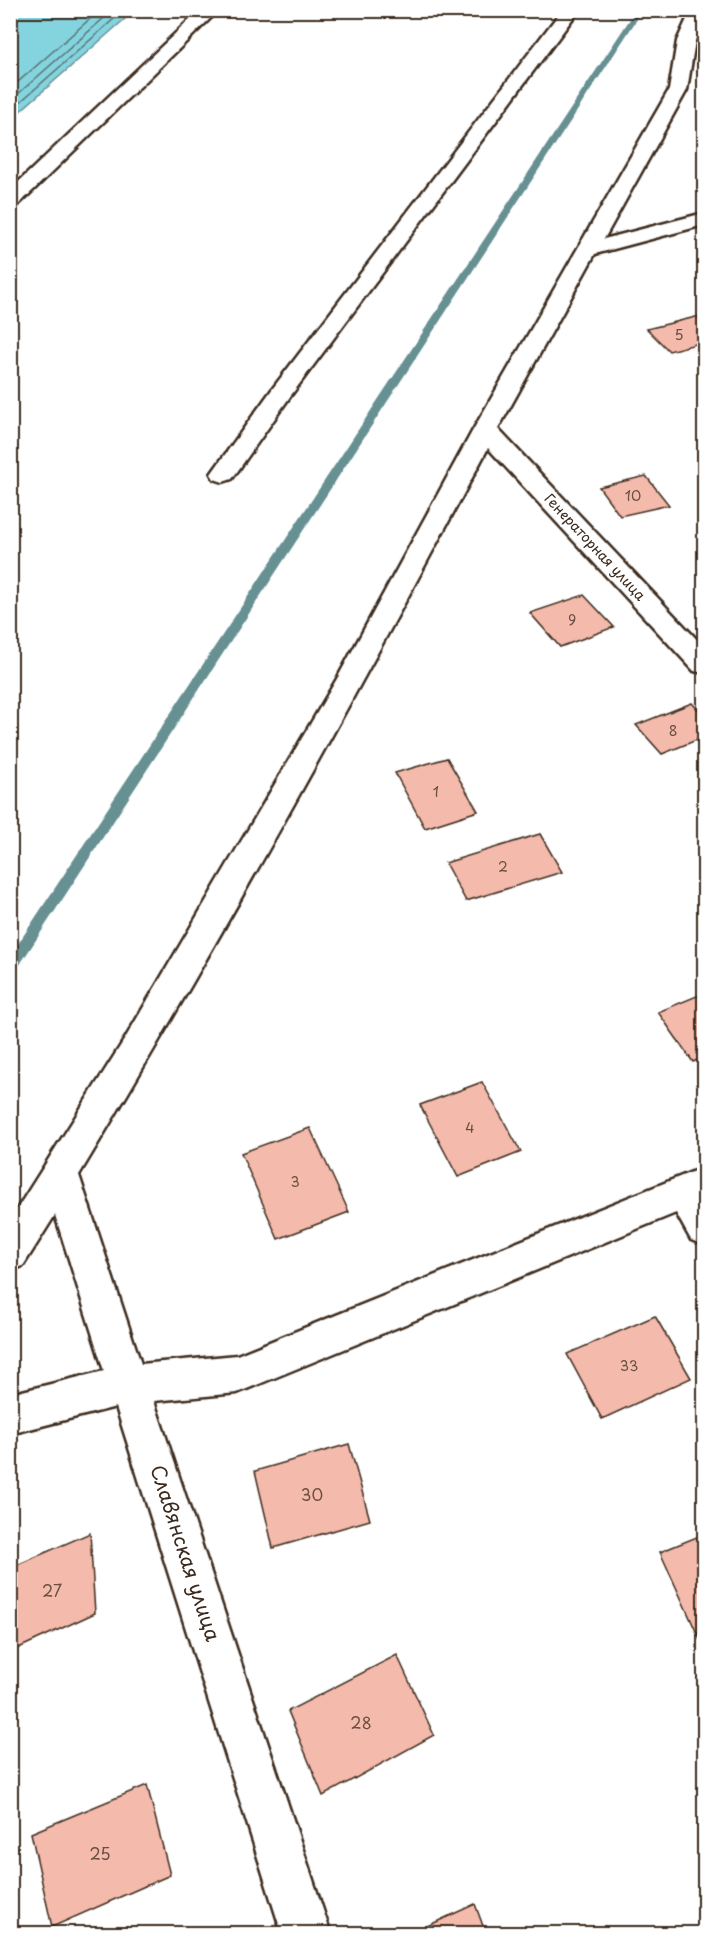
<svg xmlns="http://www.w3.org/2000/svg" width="715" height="1944" font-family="'Playpen Sans',sans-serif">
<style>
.water{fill:#83d4df;stroke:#669092;stroke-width:1.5}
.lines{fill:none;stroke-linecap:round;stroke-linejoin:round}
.shore{stroke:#586e6b;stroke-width:1.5}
.stream{fill:#669092;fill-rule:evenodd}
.building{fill:#f4bbac;stroke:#3b2a1e;stroke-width:1.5}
.street-casing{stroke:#3b2a1e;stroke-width:5}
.primary-casing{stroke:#3b2a1e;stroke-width:5}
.street{fill:#fff;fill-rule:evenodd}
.primary{fill:#fff;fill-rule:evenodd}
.labels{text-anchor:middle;stroke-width:4.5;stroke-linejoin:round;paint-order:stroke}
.number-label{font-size:14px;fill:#694e42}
.far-street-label{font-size:14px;fill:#3b2a1e;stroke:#fff}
.near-number-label{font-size:16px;fill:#694e42}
.near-street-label{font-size:20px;fill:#3b2a1e;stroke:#fff}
</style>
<rect width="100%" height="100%" fill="#fff"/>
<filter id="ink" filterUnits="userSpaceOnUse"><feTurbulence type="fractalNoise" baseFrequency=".0167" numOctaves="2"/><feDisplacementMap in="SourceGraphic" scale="12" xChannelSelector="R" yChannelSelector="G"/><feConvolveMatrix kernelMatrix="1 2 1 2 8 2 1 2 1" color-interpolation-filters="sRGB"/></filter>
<g filter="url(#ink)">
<!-- water -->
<path class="water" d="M 11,10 L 134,10 L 134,11 L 11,119 Z"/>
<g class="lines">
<!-- shore -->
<g class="shore">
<path d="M 10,89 L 100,10"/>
<path d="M 10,101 L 113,10"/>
<path d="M 10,111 L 124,10"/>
</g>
<!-- stream -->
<path class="stream" d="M 636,10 L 643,10 L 15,972 L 10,973 L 10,956 Z"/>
</g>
<!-- building -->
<g class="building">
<path d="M 704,315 L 704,342 L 669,351 L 647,329 Z"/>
<path d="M 646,476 L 669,505 L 620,516 L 599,487 Z"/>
<path d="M 584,595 L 614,627 L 560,647 L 530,613 Z"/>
<path d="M 692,703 L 704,716 L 704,737 L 662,754 L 636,725 Z"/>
<path d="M 447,758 L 478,811 L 425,828 L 395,773 Z"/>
<path d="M 540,834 L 562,872 L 466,901 L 445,863 Z"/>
<path d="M 704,993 L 704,1057 L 693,1062 L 658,1012 Z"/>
<path d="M 482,1082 L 521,1152 L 458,1177 L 420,1105 Z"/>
<path d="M 310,1128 L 349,1212 L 278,1239 L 241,1153 Z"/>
<path d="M 655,1316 L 691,1378 L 602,1419 L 567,1354 Z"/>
<path d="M 349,1444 L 370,1520 L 273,1548 L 255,1471 Z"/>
<path d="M 90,1533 L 95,1613 L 10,1652 L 10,1568 Z"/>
<path d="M 704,1534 L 704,1641 L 701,1642 L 660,1552 Z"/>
<path d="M 397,1655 L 434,1735 L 323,1796 L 288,1711 Z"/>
<path d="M 147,1785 L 170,1875 L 52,1927 L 31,1833 Z"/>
<path d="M 475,1904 L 486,1934 L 410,1934 Z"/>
</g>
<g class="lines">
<defs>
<g id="street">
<path d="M 562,10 L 579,10 L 289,398 L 232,479 L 223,482 L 214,479 L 211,474 L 273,388 Z"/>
<path d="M 691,10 L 704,10 L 704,19 L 695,41 L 687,90 L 604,239 L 704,213 L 704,225 L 595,254 L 498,429 L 704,647 L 704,673 L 694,671 L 488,448 C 357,693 223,937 79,1175 L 141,1364 L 237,1355 L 704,1167 L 704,1245 L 691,1240 L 676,1213 L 237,1393 L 154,1401 L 331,1934 L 282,1934 L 116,1407 L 10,1434 L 10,1394 L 104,1371 L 55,1215 L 23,1266 L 10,1271 L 10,1220 L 126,1037 L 338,677 L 473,430 L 669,90 L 677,41 Z"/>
</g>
<path id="primary" d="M 200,10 L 219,10 L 17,206 L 10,208 L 10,190 Z"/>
</defs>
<!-- street casing -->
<use href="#street" class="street-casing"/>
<!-- primary casing -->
<use href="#primary" class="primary-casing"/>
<!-- street -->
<use href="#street" class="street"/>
<!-- primary -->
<use href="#primary" class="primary"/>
</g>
</g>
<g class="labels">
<!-- number labels -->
<g class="number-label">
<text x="679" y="340">5</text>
<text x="633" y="501">10</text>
<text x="572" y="625">9</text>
<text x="673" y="736">8</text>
<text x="436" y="797">1</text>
<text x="503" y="872">2</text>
<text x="470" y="1133">4</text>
<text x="295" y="1187">3</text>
<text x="629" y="1371">33</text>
</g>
<!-- far-street labels -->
<g class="far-street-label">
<text transform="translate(595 547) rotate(47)" y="5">Генераторная улица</text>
</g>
<!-- near-number labels -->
<g class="near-number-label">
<text x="312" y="1501">30</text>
<text x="52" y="1597">27</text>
<text x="361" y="1729">28</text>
<text x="100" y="1860">25</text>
</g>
<!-- near-street labels -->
<g class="near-street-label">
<text transform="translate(185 1553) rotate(72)" y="7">Славянская улица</text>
</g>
</g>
<!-- margin -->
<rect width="715" height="1944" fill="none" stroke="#fff" stroke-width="36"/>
<rect x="18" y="18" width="679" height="1908" fill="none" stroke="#3b2a1e" stroke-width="2" filter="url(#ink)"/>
</svg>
